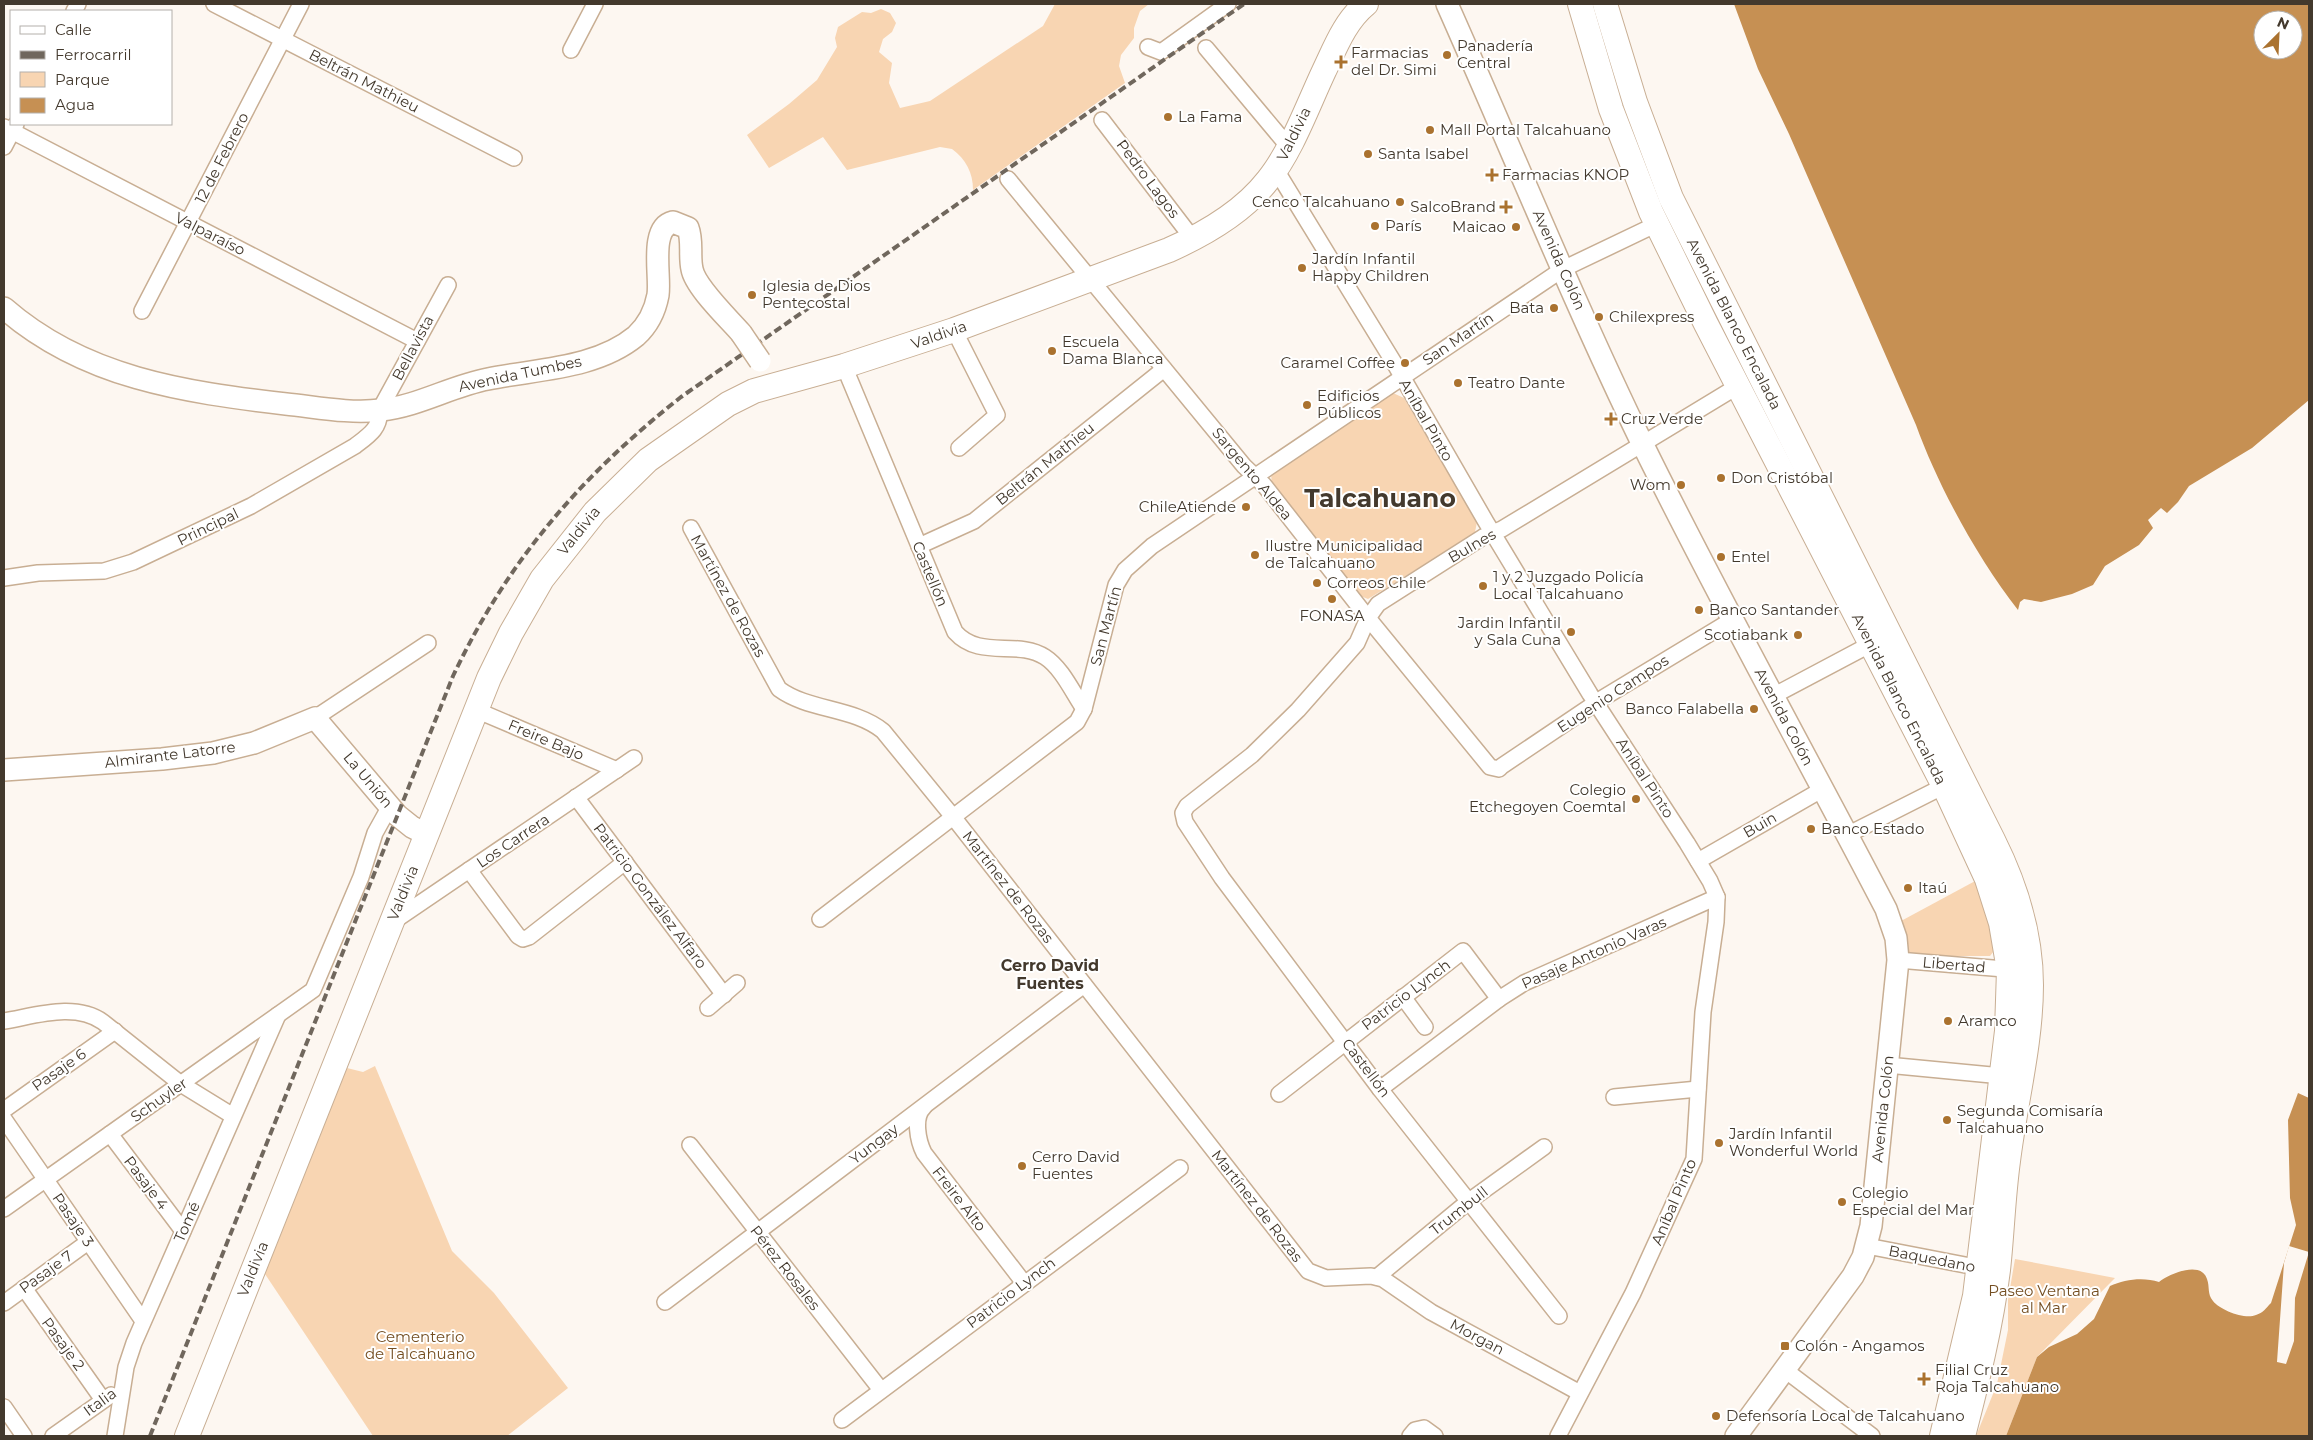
<svg xmlns="http://www.w3.org/2000/svg" width="2313" height="1440" font-family="Montserrat,sans-serif">
<style>
.green{fill:#f8d5b2}
.water{fill:#c69053;fill-rule:evenodd}
.pier{fill:#fdf7f1}
.lines{fill:none;stroke-linecap:round;stroke-linejoin:round}
.street-casing{stroke:#c8ae93;stroke-width:18}
.secondary-casing{stroke:#c8ae93;stroke-width:24}
.primary-casing{stroke:#c8ae93;stroke-width:26}
.street{stroke:#fff;stroke-width:15}
.secondary{stroke:#fff;stroke-width:21}
.primary{stroke:#fff;stroke-width:24}
.rail{stroke:#70675d;stroke-width:4;stroke-dasharray:8 4;stroke-linecap:butt}
.secondary-bridge-casing{stroke:#c8ae93;stroke-width:24;stroke-linecap:butt}
.secondary-bridge{stroke:#fff;stroke-width:21}
.poi-dot{fill:#aa722f;stroke:#fff;stroke-width:2}
.labels{text-anchor:middle;stroke-width:4;stroke-linejoin:round;paint-order:stroke}
.poi-label{font-size:15px;fill:#43392d;stroke:#fff;text-anchor:start}
.street-label{font-size:15px;fill:#43392d;stroke:#fff}
.park-label{font-size:15px;fill:#744e21;stroke:#fff}
.neighbourhood-label{font-size:16px;font-weight:bold;fill:#43392d;stroke:#fff}
.town-label{font-size:25px;font-weight:bold;fill:#43392d;stroke:#fff}
</style>
<rect width="100%" height="100%" fill="#fdf7f1"/>
<!-- green -->
<g class="green">
<path d="M 1055,4 L 1149,4 L 1140,11 L 1134,28 L 1134,38 L 1121,55 L 1119,66 L 1125,83 L 973,190 C 973,173 966,159 952,149 L 940,147 L 847,170 L 823,137 L 769,168 L 747,135 L 789,104 L 817,80 L 837,47 L 835,38 L 838,27 L 862,12 L 871,13 L 881,9 L 890,13 L 896,23 L 892,32 L 883,39 L 879,52 L 892,63 L 889,83 L 900,108 L 930,101 L 1043,26 Z"/>
<path d="M 1393,393 L 1404,398 L 1477,522 L 1475,532 L 1471,536 L 1368,599 L 1358,595 L 1272,485 L 1271,474 Z"/>
<path d="M 1977,880 L 1997,947 L 1990,956 L 1906,956 L 1901,921 Z"/>
<path d="M 375,1066 L 452,1251 L 494,1293 L 568,1388 L 507,1436 L 373,1436 L 265,1274 L 347,1068 L 363,1072 Z"/>
<path d="M 2015,1259 L 2115,1278 L 2037,1357 L 2006,1436 L 1976,1436 L 1997,1384 L 2008,1330 L 2008,1300 Z"/>
</g>
<!-- water -->
<g class="water">
<path d="M 1734,4 L 2309,4 L 2309,400 L 2252,448 L 2189,486 L 2178,502 L 2167,513 L 2161,508 L 2148,520 L 2153,528 L 2139,545 L 2105,566 L 2093,585 L 2072,594 L 2041,602 L 2024,599 L 2020,602 L 2018,610 C 1978,559 1938,486 1916,425 L 1789,134 L 1758,69 ZM 2263,20 L 2293,20 L 2293,50 L 2263,50 Z"/>
<path d="M 2298,1093 L 2309,1098 L 2309,1436 L 2006,1436 L 2037,1357 L 2049,1347 L 2077,1334 L 2094,1319 L 2110,1286 C 2125,1279 2144,1277 2159,1282 C 2169,1274 2201,1260 2207,1279 C 2210,1287 2207,1294 2213,1301 C 2220,1310 2245,1320 2256,1315 C 2263,1313 2266,1308 2271,1303 L 2296,1225 L 2290,1198 L 2288,1120 Z"/>
</g>
<!-- pier -->
<path class="pier" d="M 2289,1246 L 2309,1252 L 2295,1298 L 2294,1341 L 2286,1364 L 2277,1362 L 2284,1263 Z"/>
<g class="lines">
<defs>
<g id="street">
<path d="M 214,4 L 514,158"/>
<path d="M 74,11 L 78,4"/>
<path d="M 1148,47 L 1161,52 L 1228,4"/>
<path d="M 1206,48 L 1288,146"/>
<path d="M 571,50 L 595,4"/>
<path d="M 1102,120 L 1193,239"/>
<path d="M 4,127 L 417,341"/>
<path d="M 4,147 L 16,124"/>
<path d="M 1276,170 L 1396,366 L 1486,522 L 1590,694 L 1687,843 L 1710,881 L 1717,897 L 1716,922 L 1703,1012 L 1694,1159 L 1633,1293 L 1558,1436"/>
<path d="M 1008,179 L 1244,466 L 1264,485 L 1368,618 L 1490,767 L 1499,769 L 1502,766 L 1603,698 L 1732,620"/>
<path d="M 142,311 L 301,4"/>
<path d="M 954,330 L 997,415 L 959,448"/>
<path d="M 844,366 L 955,632 C 980,660 1017,639 1045,657 C 1062,668 1073,693 1084,709"/>
<path d="M 691,528 L 779,689 C 809,711 853,707 883,731 L 954,818 L 1308,1271 L 1326,1278 L 1371,1276 L 1383,1279 L 1431,1312 L 1580,1393"/>
<path d="M 919,546 L 974,521 L 1164,369"/>
<path d="M 4,578 L 38,573 L 104,571 L 133,562 L 251,506 L 355,446 C 368,436 381,428 379,411 L 448,285"/>
<path d="M 1773,696 L 1871,644"/>
<path d="M 476,710 L 617,770"/>
<path d="M 315,718 L 428,643"/>
<path d="M 576,797 L 724,995"/>
<path d="M 1847,835 L 1944,786"/>
<path d="M 1698,861 L 1823,789"/>
<path d="M 469,870 L 518,936 L 523,939 L 529,937 L 625,862"/>
<path d="M 820,919 L 1077,722 L 1084,709 L 1116,585 L 1125,570 L 1152,546 L 1563,269 L 1657,224"/>
<path d="M 394,921 L 634,758"/>
<path d="M 1898,960 L 2016,970"/>
<path d="M 1403,997 L 1425,1027"/>
<path d="M 708,1008 L 737,983"/>
<path d="M 4,1021 C 35,1016 75,1002 103,1022 L 181,1084 L 233,1116"/>
<path d="M 1887,1065 L 2002,1076"/>
<path d="M 1380,1089 L 1499,999 L 1524,983 L 1717,897"/>
<path d="M 1279,1094 L 1463,951 L 1499,999"/>
<path d="M 1614,1097 L 1698,1089"/>
<path d="M 924,1107 C 913,1117 918,1141 924,1153 L 1024,1283"/>
<path d="M 4,1110 L 115,1031"/>
<path d="M 4,1119 L 143,1321"/>
<path d="M 110,1134 L 183,1231"/>
<path d="M 690,1145 L 881,1390"/>
<path d="M 4,1209 L 313,990 L 361,877 L 375,833 L 390,806"/>
<path d="M 1867,1246 L 1986,1269"/>
<path d="M 1377,1277 L 1469,1201 L 1544,1147"/>
<path d="M 24,1288 L 103,1400"/>
<path d="M 665,1302 L 1084,985"/>
<path d="M 4,1303 L 88,1242"/>
<path d="M 1559,1316 L 1380,1089 L 1222,878 L 1185,822 L 1183,813 L 1187,806 L 1252,755 L 1298,710 L 1357,643 L 1368,618 L 1378,604 L 1483,537 L 1502,529 L 1738,386"/>
<path d="M 1785,1370 L 1872,1436"/>
<path d="M 4,1407 L 24,1436"/>
<path d="M 842,1420 L 1180,1168"/>
<path d="M 53,1436 L 111,1395"/>
<path d="M 115,1436 L 126,1367 L 134,1343 L 278,1015"/>
<path d="M 1410,1436 L 1415,1430 L 1424,1428 L 1435,1436"/>
</g>
<g id="secondary">
<path d="M 1447,4 C 1512,150 1572,299 1642,443 C 1719,600 1805,753 1886,909 L 1896,938 L 1898,960 L 1871,1226 L 1863,1257 L 1853,1276 L 1736,1436"/>
<path d="M 4,308 C 84,378 184,392 286,404 C 316,407 350,414 381,410 C 419,406 451,386 488,379 C 536,369 596,369 636,336 C 648,325 655,311 658,295 C 661,276 649,228 673,222 L 688,228 C 693,241 689,256 692,269 C 695,287 729,319 741,333"/>
<path d="M 4,770 L 162,759 L 213,753 L 254,743 L 315,718 L 397,815 L 412,827 L 426,834"/>
</g>
<g id="primary">
<path d="M 1580,4 L 1611,109 L 1651,212 L 1706,324 L 1944,786 L 1987,879 L 2001,923 L 2009,970 L 2007,1031 L 1975,1296 L 1942,1436"/>
<path d="M 1605,4 L 1635,102 L 1671,198 L 1993,840 C 2015,884 2031,935 2031,985 C 2031,1044 2015,1103 2008,1161 C 2003,1197 2002,1234 1998,1270 C 1991,1326 1977,1382 1963,1436"/>
<path d="M 187,1436 L 489,678 L 511,633 L 542,579 L 595,512 L 648,460 L 728,404 L 754,391 L 844,366 L 954,330 L 1169,250 C 1205,234 1244,211 1268,180 C 1291,152 1308,105 1324,71 C 1335,48 1345,21 1366,4"/>
</g>
</defs>
<!-- street casing -->
<use href="#street" class="street-casing"/>
<!-- secondary casing -->
<use href="#secondary" class="secondary-casing"/>
<!-- primary casing -->
<use href="#primary" class="primary-casing"/>
<!-- street -->
<use href="#street" class="street"/>
<!-- secondary -->
<use href="#secondary" class="secondary"/>
<!-- primary -->
<use href="#primary" class="primary"/>
<!-- rail -->
<path class="rail" d="M 150,1436 L 453,676 C 508,560 581,476 681,397 L 1244,4"/>
<defs>
<path id="secondary-bridge" d="M 741,333 L 760,361"/>
</defs>
<!-- secondary-bridge casing -->
<use href="#secondary-bridge" class="secondary-bridge-casing"/>
<!-- secondary-bridge -->
<use href="#secondary-bridge" class="secondary-bridge"/>
</g>
<!-- markers -->
<g class="poi-dot">
<circle cx="1447" cy="55" r="5"/>
<path d="M1338.5 54.5h5v5h5v5h-5v5h-5v-5h-5v-5h5z"/>
<circle cx="1168" cy="117" r="5"/>
<circle cx="1430" cy="130" r="5"/>
<circle cx="1368" cy="154" r="5"/>
<path d="M1489.5 167.5h5v5h5v5h-5v5h-5v-5h-5v-5h5z"/>
<circle cx="1400" cy="202" r="5"/>
<path d="M1503.5 199.5h5v5h5v5h-5v5h-5v-5h-5v-5h5z"/>
<circle cx="1375" cy="226" r="5"/>
<circle cx="1516" cy="227" r="5"/>
<circle cx="1302" cy="268" r="5"/>
<circle cx="752" cy="295" r="5"/>
<circle cx="1554" cy="308" r="5"/>
<circle cx="1599" cy="317" r="5"/>
<circle cx="1052" cy="351" r="5"/>
<circle cx="1405" cy="363" r="5"/>
<circle cx="1458" cy="383" r="5"/>
<circle cx="1307" cy="405" r="5"/>
<path d="M1608.5 411.5h5v5h5v5h-5v5h-5v-5h-5v-5h5z"/>
<circle cx="1721" cy="478" r="5"/>
<circle cx="1681" cy="485" r="5"/>
<circle cx="1246" cy="507" r="5"/>
<circle cx="1255" cy="555" r="5"/>
<circle cx="1721" cy="557" r="5"/>
<circle cx="1317" cy="583" r="5"/>
<circle cx="1483" cy="586" r="5"/>
<circle cx="1332" cy="599" r="5"/>
<circle cx="1699" cy="610" r="5"/>
<circle cx="1571" cy="632" r="5"/>
<circle cx="1798" cy="635" r="5"/>
<circle cx="1754" cy="709" r="5"/>
<circle cx="1636" cy="799" r="5"/>
<circle cx="1811" cy="829" r="5"/>
<circle cx="1908" cy="888" r="5"/>
<circle cx="1948" cy="1021" r="5"/>
<circle cx="1947" cy="1120" r="5"/>
<circle cx="1719" cy="1143" r="5"/>
<circle cx="1022" cy="1166" r="5"/>
<circle cx="1842" cy="1202" r="5"/>
<rect x="1780" y="1341" width="10" height="10" rx="2.5"/>
<path d="M1921.5 1371.5h5v5h5v5h-5v5h-5v-5h-5v-5h5z"/>
<circle cx="1716" cy="1416" r="5"/>
</g>
<g class="labels">
<!-- poi labels -->
<g class="poi-label">
<text x="1457" y="51">Panadería<tspan x="1457" dy="17">Central</tspan></text>
<text x="1351" y="58">Farmacias<tspan x="1351" dy="17">del Dr. Simi</tspan></text>
<text x="1178" y="122">La Fama</text>
<text x="1440" y="135">Mall Portal Talcahuano</text>
<text x="1378" y="159">Santa Isabel</text>
<text x="1502" y="180">Farmacias KNOP</text>
<text x="1390" y="207" text-anchor="end">Cenco Talcahuano</text>
<text x="1496" y="212" text-anchor="end">SalcoBrand</text>
<text x="1385" y="231">París</text>
<text x="1506" y="232" text-anchor="end">Maicao</text>
<text x="1312" y="264">Jardín Infantil<tspan x="1312" dy="17">Happy Children</tspan></text>
<text x="762" y="291">Iglesia de Dios<tspan x="762" dy="17">Pentecostal</tspan></text>
<text x="1544" y="313" text-anchor="end">Bata</text>
<text x="1609" y="322">Chilexpress</text>
<text x="1062" y="347">Escuela<tspan x="1062" dy="17">Dama Blanca</tspan></text>
<text x="1395" y="368" text-anchor="end">Caramel Coffee</text>
<text x="1468" y="388">Teatro Dante</text>
<text x="1317" y="401">Edificios<tspan x="1317" dy="17">Públicos</tspan></text>
<text x="1621" y="424">Cruz Verde</text>
<text x="1731" y="483">Don Cristóbal</text>
<text x="1671" y="490" text-anchor="end">Wom</text>
<text x="1236" y="512" text-anchor="end">ChileAtiende</text>
<text x="1265" y="551">Ilustre Municipalidad<tspan x="1265" dy="17">de Talcahuano</tspan></text>
<text x="1731" y="562">Entel</text>
<text x="1493" y="582">1 y 2 Juzgado Policía<tspan x="1493" dy="17">Local Talcahuano</tspan></text>
<text x="1327" y="588">Correos Chile</text>
<text x="1709" y="615">Banco Santander</text>
<text x="1332" y="621" text-anchor="middle">FONASA</text>
<text x="1561" y="628" text-anchor="end">Jardin Infantil<tspan x="1561" dy="17">y Sala Cuna</tspan></text>
<text x="1788" y="640" text-anchor="end">Scotiabank</text>
<text x="1744" y="714" text-anchor="end">Banco Falabella</text>
<text x="1626" y="795" text-anchor="end">Colegio<tspan x="1626" dy="17">Etchegoyen Coemtal</tspan></text>
<text x="1821" y="834">Banco Estado</text>
<text x="1918" y="893">Itaú</text>
<text x="1958" y="1026">Aramco</text>
<text x="1957" y="1116">Segunda Comisaría<tspan x="1957" dy="17">Talcahuano</tspan></text>
<text x="1729" y="1139">Jardín Infantil<tspan x="1729" dy="17">Wonderful World</tspan></text>
<text x="1032" y="1162">Cerro David<tspan x="1032" dy="17">Fuentes</tspan></text>
<text x="1852" y="1198">Colegio<tspan x="1852" dy="17">Especial del Mar</tspan></text>
<text x="1795" y="1351">Colón - Angamos</text>
<text x="1935" y="1375">Filial Cruz<tspan x="1935" dy="17">Roja Talcahuano</tspan></text>
<text x="1726" y="1421">Defensoría Local de Talcahuano</text>
</g>
<!-- street labels -->
<g class="street-label">
<text transform="translate(364 81) rotate(27)" y="5">Beltrán Mathieu</text>
<text transform="translate(1294 134) rotate(-64)" y="5">Valdivia</text>
<text transform="translate(222 158) rotate(-63)" y="5">12 de Febrero</text>
<text transform="translate(1148 179) rotate(53)" y="5">Pedro Lagos</text>
<text transform="translate(210 234) rotate(27)" y="5">Valparaíso</text>
<text transform="translate(1559 260) rotate(66)" y="5">Avenida Colón</text>
<text transform="translate(1734 324) rotate(63)" y="5">Avenida Blanco Encalada</text>
<text transform="translate(939 335) rotate(-19)" y="5">Valdivia</text>
<text transform="translate(1458 339) rotate(-34)" y="5">San Martín</text>
<text transform="translate(413 348) rotate(-62)" y="5">Bellavista</text>
<text transform="translate(520 374) rotate(-12)" y="5">Avenida Tumbes</text>
<text transform="translate(1426 420) rotate(60)" y="5">Aníbal Pinto</text>
<text transform="translate(1045 464) rotate(-39)" y="5">Beltrán Mathieu</text>
<text transform="translate(1252 474) rotate(50)" y="5">Sargento Aldea</text>
<text transform="translate(208 527) rotate(-26)" y="5">Principal</text>
<text transform="translate(579 531) rotate(-51)" y="5">Valdivia</text>
<text transform="translate(1472 546) rotate(-30)" y="5">Bulnes</text>
<text transform="translate(930 574) rotate(67)" y="5">Castellón</text>
<text transform="translate(728 596) rotate(61)" y="5">Martínez de Rozas</text>
<text transform="translate(1106 626) rotate(-75)" y="5">San Martín</text>
<text transform="translate(1613 694) rotate(-33)" y="5">Eugenio Campos</text>
<text transform="translate(1899 699) rotate(63)" y="5">Avenida Blanco Encalada</text>
<text transform="translate(1784 717) rotate(62)" y="5">Avenida Colón</text>
<text transform="translate(546 740) rotate(23)" y="5">Freire Bajo</text>
<text transform="translate(170 755) rotate(-7)" y="5">Almirante Latorre</text>
<text transform="translate(1645 778) rotate(57)" y="5">Aníbal Pinto</text>
<text transform="translate(368 780) rotate(50)" y="5">La Unión</text>
<text transform="translate(1760 825) rotate(-30)" y="5">Buin</text>
<text transform="translate(513 841) rotate(-34)" y="5">Los Carrera</text>
<text transform="translate(1008 887) rotate(52)" y="5">Martínez de Rozas</text>
<text transform="translate(403 893) rotate(-68)" y="5">Valdivia</text>
<text transform="translate(650 896) rotate(53)" y="5">Patricio González Alfaro</text>
<text transform="translate(1594 953) rotate(-24)" y="5">Pasaje Antonio Varas</text>
<text transform="translate(1954 965) rotate(5)" y="5">Libertad</text>
<text transform="translate(1406 995) rotate(-37)" y="5">Patricio Lynch</text>
<text transform="translate(1366 1068) rotate(53)" y="5">Castellón</text>
<text transform="translate(59 1070) rotate(-35)" y="5">Pasaje 6</text>
<text transform="translate(159 1100) rotate(-35)" y="5">Schuyler</text>
<text transform="translate(1883 1109) rotate(-84)" y="5">Avenida Colón</text>
<text transform="translate(874 1144) rotate(-37)" y="5">Yungay</text>
<text transform="translate(146 1183) rotate(53)" y="5">Pasaje 4</text>
<text transform="translate(959 1199) rotate(52)" y="5">Freire Alto</text>
<text transform="translate(1674 1202) rotate(-67)" y="5">Aníbal Pinto</text>
<text transform="translate(1257 1206) rotate(52)" y="5">Martínez de Rozas</text>
<text transform="translate(1459 1211) rotate(-38)" y="5">Trumbull</text>
<text transform="translate(73 1220) rotate(56)" y="5">Pasaje 3</text>
<text transform="translate(187 1222) rotate(-66)" y="5">Tomé</text>
<text transform="translate(1932 1259) rotate(11)" y="5">Baquedano</text>
<text transform="translate(785 1268) rotate(52)" y="5">Pérez Rosales</text>
<text transform="translate(253 1269) rotate(-68)" y="5">Valdivia</text>
<text transform="translate(46 1272) rotate(-36)" y="5">Pasaje 7</text>
<text transform="translate(1011 1293) rotate(-37)" y="5">Patricio Lynch</text>
<text transform="translate(1477 1337) rotate(28)" y="5">Morgan</text>
<text transform="translate(63 1344) rotate(54)" y="5">Pasaje 2</text>
<text transform="translate(100 1402) rotate(-36)" y="5">Italia</text>
</g>
<!-- park labels -->
<g class="park-label">
<text x="2044" y="1296">Paseo Ventana<tspan x="2044" dy="17">al Mar</tspan></text>
<text x="420" y="1342">Cementerio<tspan x="420" dy="17">de Talcahuano</tspan></text>
</g>
<!-- neighbourhood labels -->
<g class="neighbourhood-label">
<text x="1050" y="971">Cerro David<tspan x="1050" dy="18">Fuentes</tspan></text>
</g>
<!-- town labels -->
<g class="town-label">
<text x="1380" y="507">Talcahuano</text>
</g>
</g>
<!-- border -->
<rect width="2313" height="1440" fill="none" stroke="#43392d" stroke-width="10"/>
<!-- legend -->
<rect x="10" y="10" width="162" height="115" fill="#ffffff" stroke="#b4b0ab"/>
<rect x="20" y="26" width="25" height="8" fill="#ffffff" stroke="#b4b0ab"/>
<text x="55" y="35" font-size="15" fill="#43392d">Calle</text>
<rect x="20" y="51" width="25" height="8" fill="#70675d" stroke="#b4b0ab"/>
<text x="55" y="60" font-size="15" fill="#43392d">Ferrocarril</text>
<rect x="20" y="72" width="25" height="15" fill="#f8d5b2" stroke="#b4b0ab"/>
<text x="55" y="85" font-size="15" fill="#43392d">Parque</text>
<rect x="20" y="98" width="25" height="15" fill="#c69053" stroke="#b4b0ab"/>
<text x="55" y="110" font-size="15" fill="#43392d">Agua</text>
<!-- north arrow -->
<g transform="translate(2278 35) rotate(24)"><circle r="24" fill="#ffffff" stroke="#b4b0ab"/>
<path d="M0-4L9 19L0 12L-9 19Z" fill="#aa722f"/>
<text y="-8" font-size="14" font-weight="bold" text-anchor="middle" fill="#43392d">N</text>
</g>
</svg>
